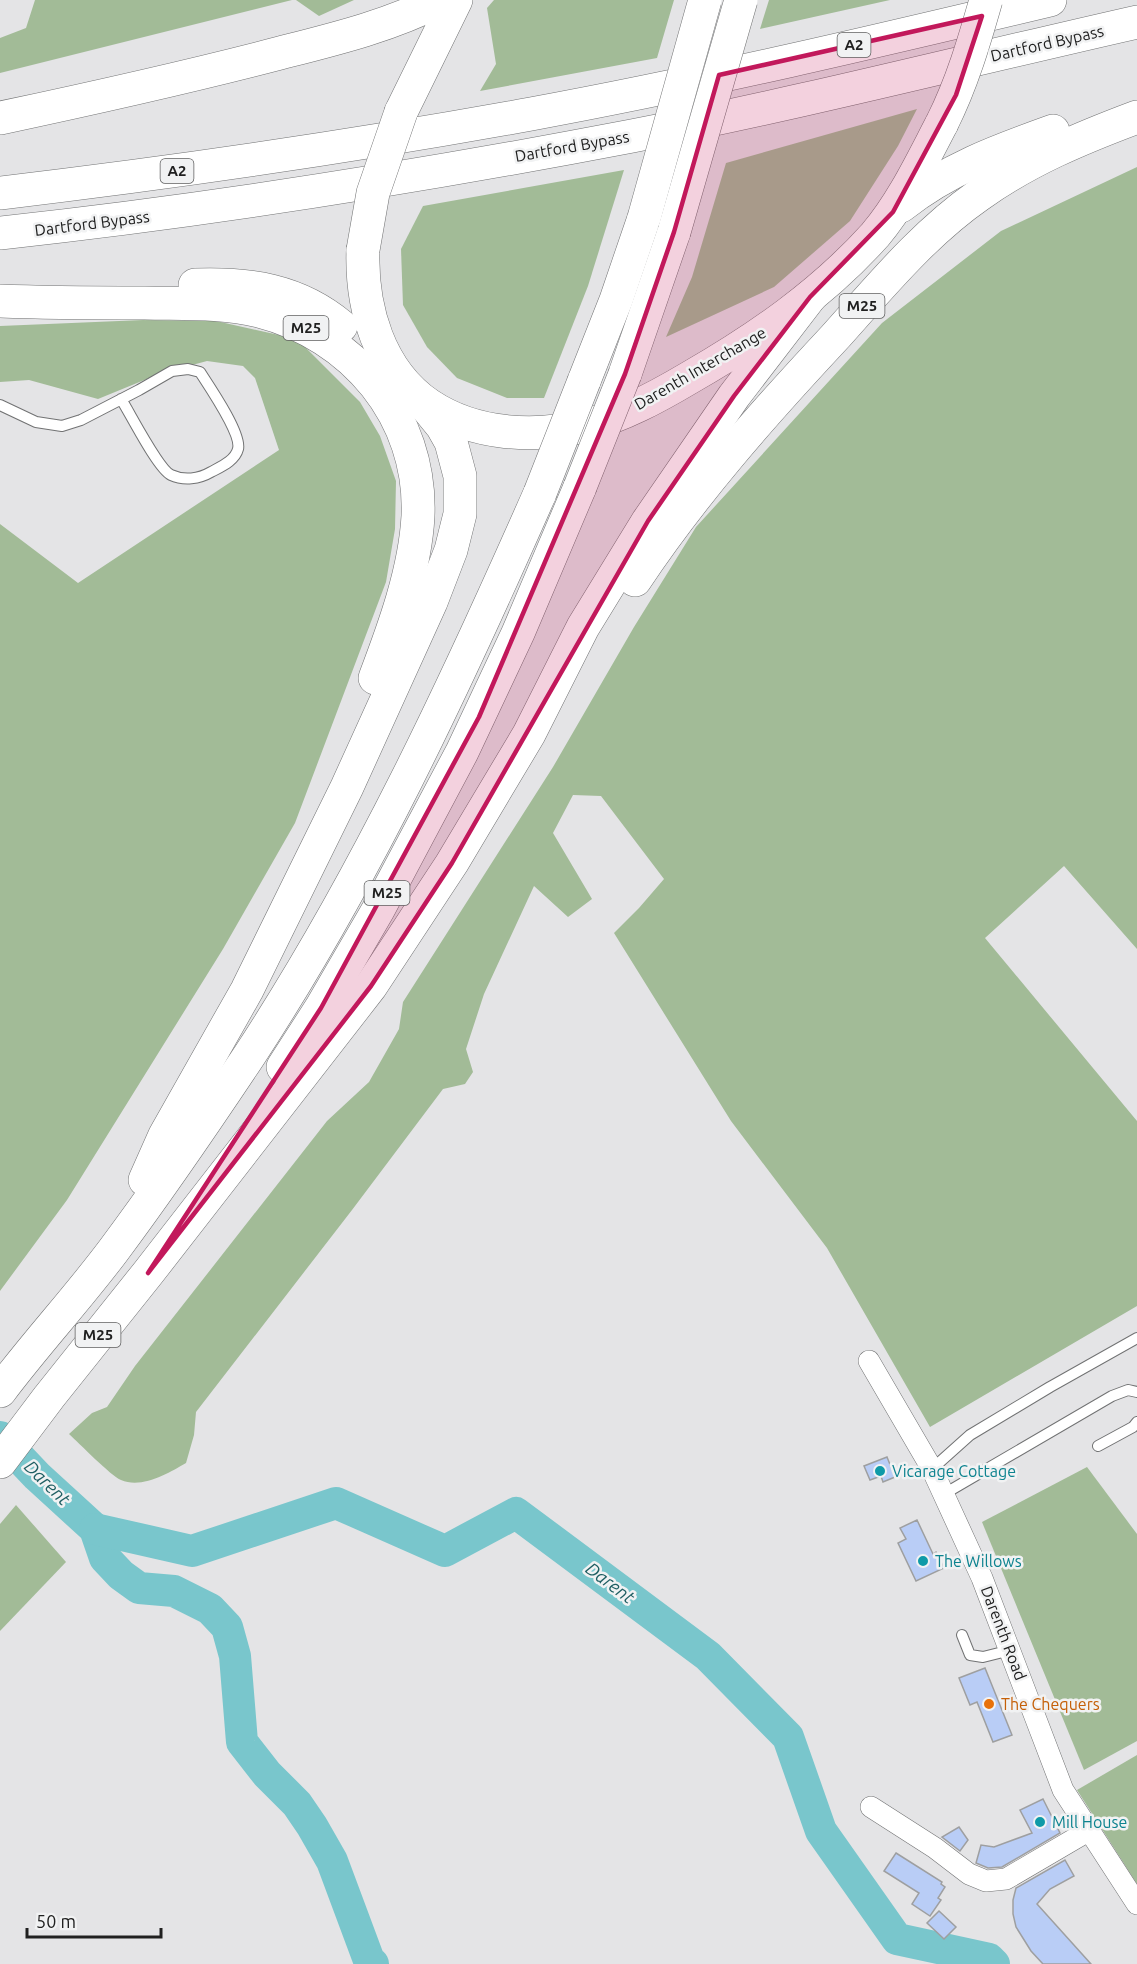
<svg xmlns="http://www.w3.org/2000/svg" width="1137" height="1964" font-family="Ubuntu,sans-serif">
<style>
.green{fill:#a2bb97}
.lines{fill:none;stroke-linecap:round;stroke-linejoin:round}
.river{stroke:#79c6cc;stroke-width:32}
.building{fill:#b9cdf6;stroke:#9e9fa0;stroke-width:1.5}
.lane-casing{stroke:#717273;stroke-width:12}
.street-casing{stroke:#717273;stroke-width:22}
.highway-casing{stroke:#717273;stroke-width:34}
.lane{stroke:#fff;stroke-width:10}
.street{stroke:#fff;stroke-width:21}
.highway{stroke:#fff;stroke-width:33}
.highway-bridge-casing{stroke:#717273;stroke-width:34;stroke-linecap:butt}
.highway-bridge{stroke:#fff;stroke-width:33}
.marked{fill:#c2185b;fill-opacity:0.2;stroke:#c2185b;stroke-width:4.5;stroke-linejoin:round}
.culture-dot{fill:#0f9aa8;stroke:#f1f2f3;stroke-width:2}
.food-dot{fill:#e8710a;stroke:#f1f2f3;stroke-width:2}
.labels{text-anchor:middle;stroke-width:5;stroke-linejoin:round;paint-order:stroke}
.shield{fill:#f1f2f3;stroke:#5f5f5f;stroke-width:1.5}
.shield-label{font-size:15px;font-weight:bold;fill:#202020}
.street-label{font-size:16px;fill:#202020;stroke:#f1f2f3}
.culture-label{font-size:16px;fill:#0d838f;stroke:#f1f2f3;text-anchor:start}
.food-label{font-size:16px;fill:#c56008;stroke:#f1f2f3;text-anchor:start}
.water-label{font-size:18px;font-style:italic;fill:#1f5f63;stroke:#f1f2f3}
</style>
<rect width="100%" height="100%" fill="#e4e4e6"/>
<!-- green -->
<g class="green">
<path d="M 35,0 L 292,0 L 0,73 L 0,38 L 26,28 Z"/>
<path d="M 296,0 L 354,0 L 319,16 Z"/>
<path d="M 494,0 L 674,0 L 657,58 L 480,91 L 496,64 L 487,8 Z"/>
<path d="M 769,0 L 890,0 L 760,29 Z"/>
<path d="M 917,109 L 898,146 L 850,221 L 774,287 L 666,337 L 692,277 L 726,163 Z"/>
<path d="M 1137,167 L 1137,949 L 1064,866 L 985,938 L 1137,1121 L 1137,1306 L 930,1427 L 827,1248 L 731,1121 L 614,933 L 639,908 L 664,879 L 601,796 L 573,795 L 553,833 L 592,899 L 568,917 L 534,886 L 484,994 L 466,1049 L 473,1072 L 465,1084 L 443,1089 L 352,1210 L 196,1412 L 194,1435 L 186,1463 C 169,1473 142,1489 121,1480 C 111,1476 79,1443 69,1434 L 92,1413 L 107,1407 L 135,1366 L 327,1121 L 369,1082 L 399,1029 L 403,1002 L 553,767 L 634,627 L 696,527 L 882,323 L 1001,231 Z"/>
<path d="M 624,170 L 588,286 L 544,398 L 507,398 L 457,378 L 427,347 L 403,305 L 401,249 L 423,206 Z"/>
<path d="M 143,320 L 216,321 L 297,339 L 360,402 L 380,436 L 396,481 L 395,529 L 386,582 L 295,823 L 223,949 L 67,1200 L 0,1291 L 0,524 L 78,583 L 279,450 L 255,378 L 243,366 L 207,361 L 159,374 L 98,399 L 29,380 L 0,382 L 0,326 Z"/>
<path d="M 1087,1467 L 1137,1534 L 1137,1741 L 1084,1770 L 982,1522 Z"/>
<path d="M 16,1505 L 66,1562 L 0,1631 L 0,1524 Z"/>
<path d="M 1137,1755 L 1137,1884 L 1077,1790 Z"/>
</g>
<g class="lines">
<!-- river -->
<g class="river">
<path d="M 0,1437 L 37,1476 L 95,1529 L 105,1558 L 121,1575 L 139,1588 L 174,1591 L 210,1609 L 227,1627 L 235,1656 L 242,1742 L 267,1774 L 297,1804 L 312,1826 L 332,1861 L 370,1963 L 373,1964"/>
<path d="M 95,1529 L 192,1551 L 336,1503 L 445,1551 L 516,1513 L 708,1656 L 788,1737 L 821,1831 L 897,1939 L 989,1959 L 994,1964"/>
</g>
</g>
<!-- building -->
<g class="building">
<path d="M 887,1457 L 895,1477 L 883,1482 L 881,1476 L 870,1480 L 864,1466 Z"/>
<path d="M 917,1520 L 933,1554 L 936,1552 L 944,1568 L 916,1581 L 898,1543 L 906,1539 L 900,1528 Z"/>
<path d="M 985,1668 L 1012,1735 L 993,1742 L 977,1702 L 970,1705 L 959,1678 Z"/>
<path d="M 1043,1799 L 1060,1833 L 1002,1867 L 988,1868 L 976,1863 L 981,1845 L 994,1847 L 1032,1833 L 1020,1810 Z"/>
<path d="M 959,1827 L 968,1840 L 960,1851 L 942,1837 Z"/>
<path d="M 896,1853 L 942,1882 L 941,1884 L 945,1887 L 938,1898 L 941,1900 L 930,1916 L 912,1904 L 919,1893 L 884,1871 Z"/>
<path d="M 1065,1860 L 1074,1876 L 1050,1889 L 1037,1904 L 1091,1964 L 1043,1964 L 1031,1951 L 1016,1927 L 1013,1914 L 1013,1900 L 1016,1888 Z"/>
<path d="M 939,1911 L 956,1927 L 944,1939 L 927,1923 Z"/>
</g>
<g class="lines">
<defs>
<g id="lane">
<path d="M 0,405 L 36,422 L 62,426 L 81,420 L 139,390 L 172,371 L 188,369 L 200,372 C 209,386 242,434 238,449 C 235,461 220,467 211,472 C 199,479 184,481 171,475 C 158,469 130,413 121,399"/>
<path d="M 1098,1446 L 1133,1427 L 1137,1422"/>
<path d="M 932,1469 L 970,1435 L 1050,1387 L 1137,1338"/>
<path d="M 944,1494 L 1112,1396 L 1128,1390 L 1137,1392"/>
<path d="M 962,1635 L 970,1655 L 983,1657 L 1011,1650"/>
</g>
<g id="street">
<path d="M 869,1361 L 932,1469 L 982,1578 L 1063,1790 L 1137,1904"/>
<path d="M 871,1807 L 935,1848 L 969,1874 L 986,1881 L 1006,1879 L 1088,1831"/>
</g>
<g id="highway">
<path d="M 401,112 L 456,0"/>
<path d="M 0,118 C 94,98 188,77 280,53 C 335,39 389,26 440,0"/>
<path d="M 0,193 C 178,172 355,146 531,114 C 705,82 878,41 1050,0"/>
<path d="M 901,206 C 948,169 997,151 1053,131"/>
<path d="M 0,233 C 212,210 423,176 632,136 C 801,103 969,60 1137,22"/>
<path d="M 363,250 C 361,308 379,371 429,405 C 474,435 535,439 587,425 C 622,416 657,397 689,378 C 757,339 822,294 875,235 C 903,202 922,161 942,123"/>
<path d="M 195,285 C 249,283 298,290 341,326"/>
<path d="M 0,301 C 48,303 97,303 145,303 C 183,304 222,302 259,311 C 353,335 422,416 418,516 C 415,571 394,628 375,678"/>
<path d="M 625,374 L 674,232"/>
<path d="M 584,381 L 616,300 L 644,218"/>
<path d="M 635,580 C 693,493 763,414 834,338 C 879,288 923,234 979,195 C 1028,160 1081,138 1137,117"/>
<path d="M 283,1067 L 321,1008 L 378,910 L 462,752 L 518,633 L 580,487"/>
<path d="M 145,1180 L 165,1135 L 247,990 L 347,787 L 431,602 L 451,550 L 460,514 L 460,476 L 451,442 L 442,426 L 420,399"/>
<path d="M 0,1391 C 36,1343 77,1299 113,1251 C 160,1188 205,1122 249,1056 C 365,879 455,686 540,493"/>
<path d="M 0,1462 L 49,1397 L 148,1273 L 371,986 L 452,863 L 529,734 L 583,627 L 648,521 L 734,396 L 810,297"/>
</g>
</defs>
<!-- lane casing -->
<use href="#lane" class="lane-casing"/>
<!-- street casing -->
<use href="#street" class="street-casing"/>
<!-- highway casing -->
<use href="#highway" class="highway-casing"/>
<!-- lane -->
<use href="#lane" class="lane"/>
<!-- street -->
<use href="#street" class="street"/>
<!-- highway -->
<use href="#highway" class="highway"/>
<defs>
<g id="highway-bridge">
<path d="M 942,123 C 962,83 974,42 986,0"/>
<path d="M 644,218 L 705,0"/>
<path d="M 674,232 L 741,0"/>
<path d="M 363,250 L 373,193 L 401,112"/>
<path d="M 580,487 L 625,374"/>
<path d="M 540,493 L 584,381"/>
</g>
</defs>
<!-- highway-bridge casing -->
<use href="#highway-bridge" class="highway-bridge-casing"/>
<!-- highway-bridge -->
<use href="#highway-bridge" class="highway-bridge"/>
</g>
<!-- marked area -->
<path class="marked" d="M 982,16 L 956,95 L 893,212 L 810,297 L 734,396 L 648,521 L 452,863 L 371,986 L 148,1273 L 321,1008 L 479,717 L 625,374 L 674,232 L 719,75 Z"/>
<!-- markers -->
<g class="culture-dot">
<circle cx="880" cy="1471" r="6"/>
<circle cx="923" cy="1561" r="6"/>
<circle cx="1040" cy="1822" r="6"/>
</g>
<circle class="food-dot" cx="989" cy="1704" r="6"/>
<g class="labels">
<!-- shield labels -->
<g class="shield">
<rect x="837.5" y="33" width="33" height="24" rx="4.5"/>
<rect x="160.5" y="159" width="33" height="24" rx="4.5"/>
<rect x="839.5" y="294" width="45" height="24" rx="4.5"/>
<rect x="283.5" y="316" width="45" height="24" rx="4.5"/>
<rect x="364.5" y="881" width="45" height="24" rx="4.5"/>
<rect x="75.5" y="1323" width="45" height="24" rx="4.5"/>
</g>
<g class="shield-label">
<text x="854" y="50">A2</text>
<text x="177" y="176">A2</text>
<text x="862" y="311">M25</text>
<text x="306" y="333">M25</text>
<text x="387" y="898">M25</text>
<text x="98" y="1340">M25</text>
</g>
<!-- street labels -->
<g class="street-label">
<text transform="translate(1047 43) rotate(-13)" y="6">Dartford Bypass</text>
<text transform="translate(572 146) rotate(-10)" y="6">Dartford Bypass</text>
<text transform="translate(92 223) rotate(-7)" y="6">Dartford Bypass</text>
<text transform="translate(700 368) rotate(-30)" y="6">Darenth Interchange</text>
<text transform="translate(1004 1633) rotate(69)" y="6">Darenth Road</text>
</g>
<!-- culture labels -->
<g class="culture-label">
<text x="892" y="1477">Vicarage Cottage</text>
<text x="935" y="1567">The Willows</text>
<text x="1052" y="1828">Mill House</text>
</g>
<!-- food labels -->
<g class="food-label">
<text x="1001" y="1710">The Chequers</text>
</g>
<!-- water labels -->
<g class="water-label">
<text transform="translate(47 1483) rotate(44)" y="6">Darent</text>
<text transform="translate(610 1583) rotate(37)" y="6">Darent</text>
</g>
</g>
<!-- scale -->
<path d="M27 1928v9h134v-9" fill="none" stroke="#202020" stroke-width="3"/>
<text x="36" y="1928" font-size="18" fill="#202020" stroke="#f1f2f3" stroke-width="4.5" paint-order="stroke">50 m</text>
</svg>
